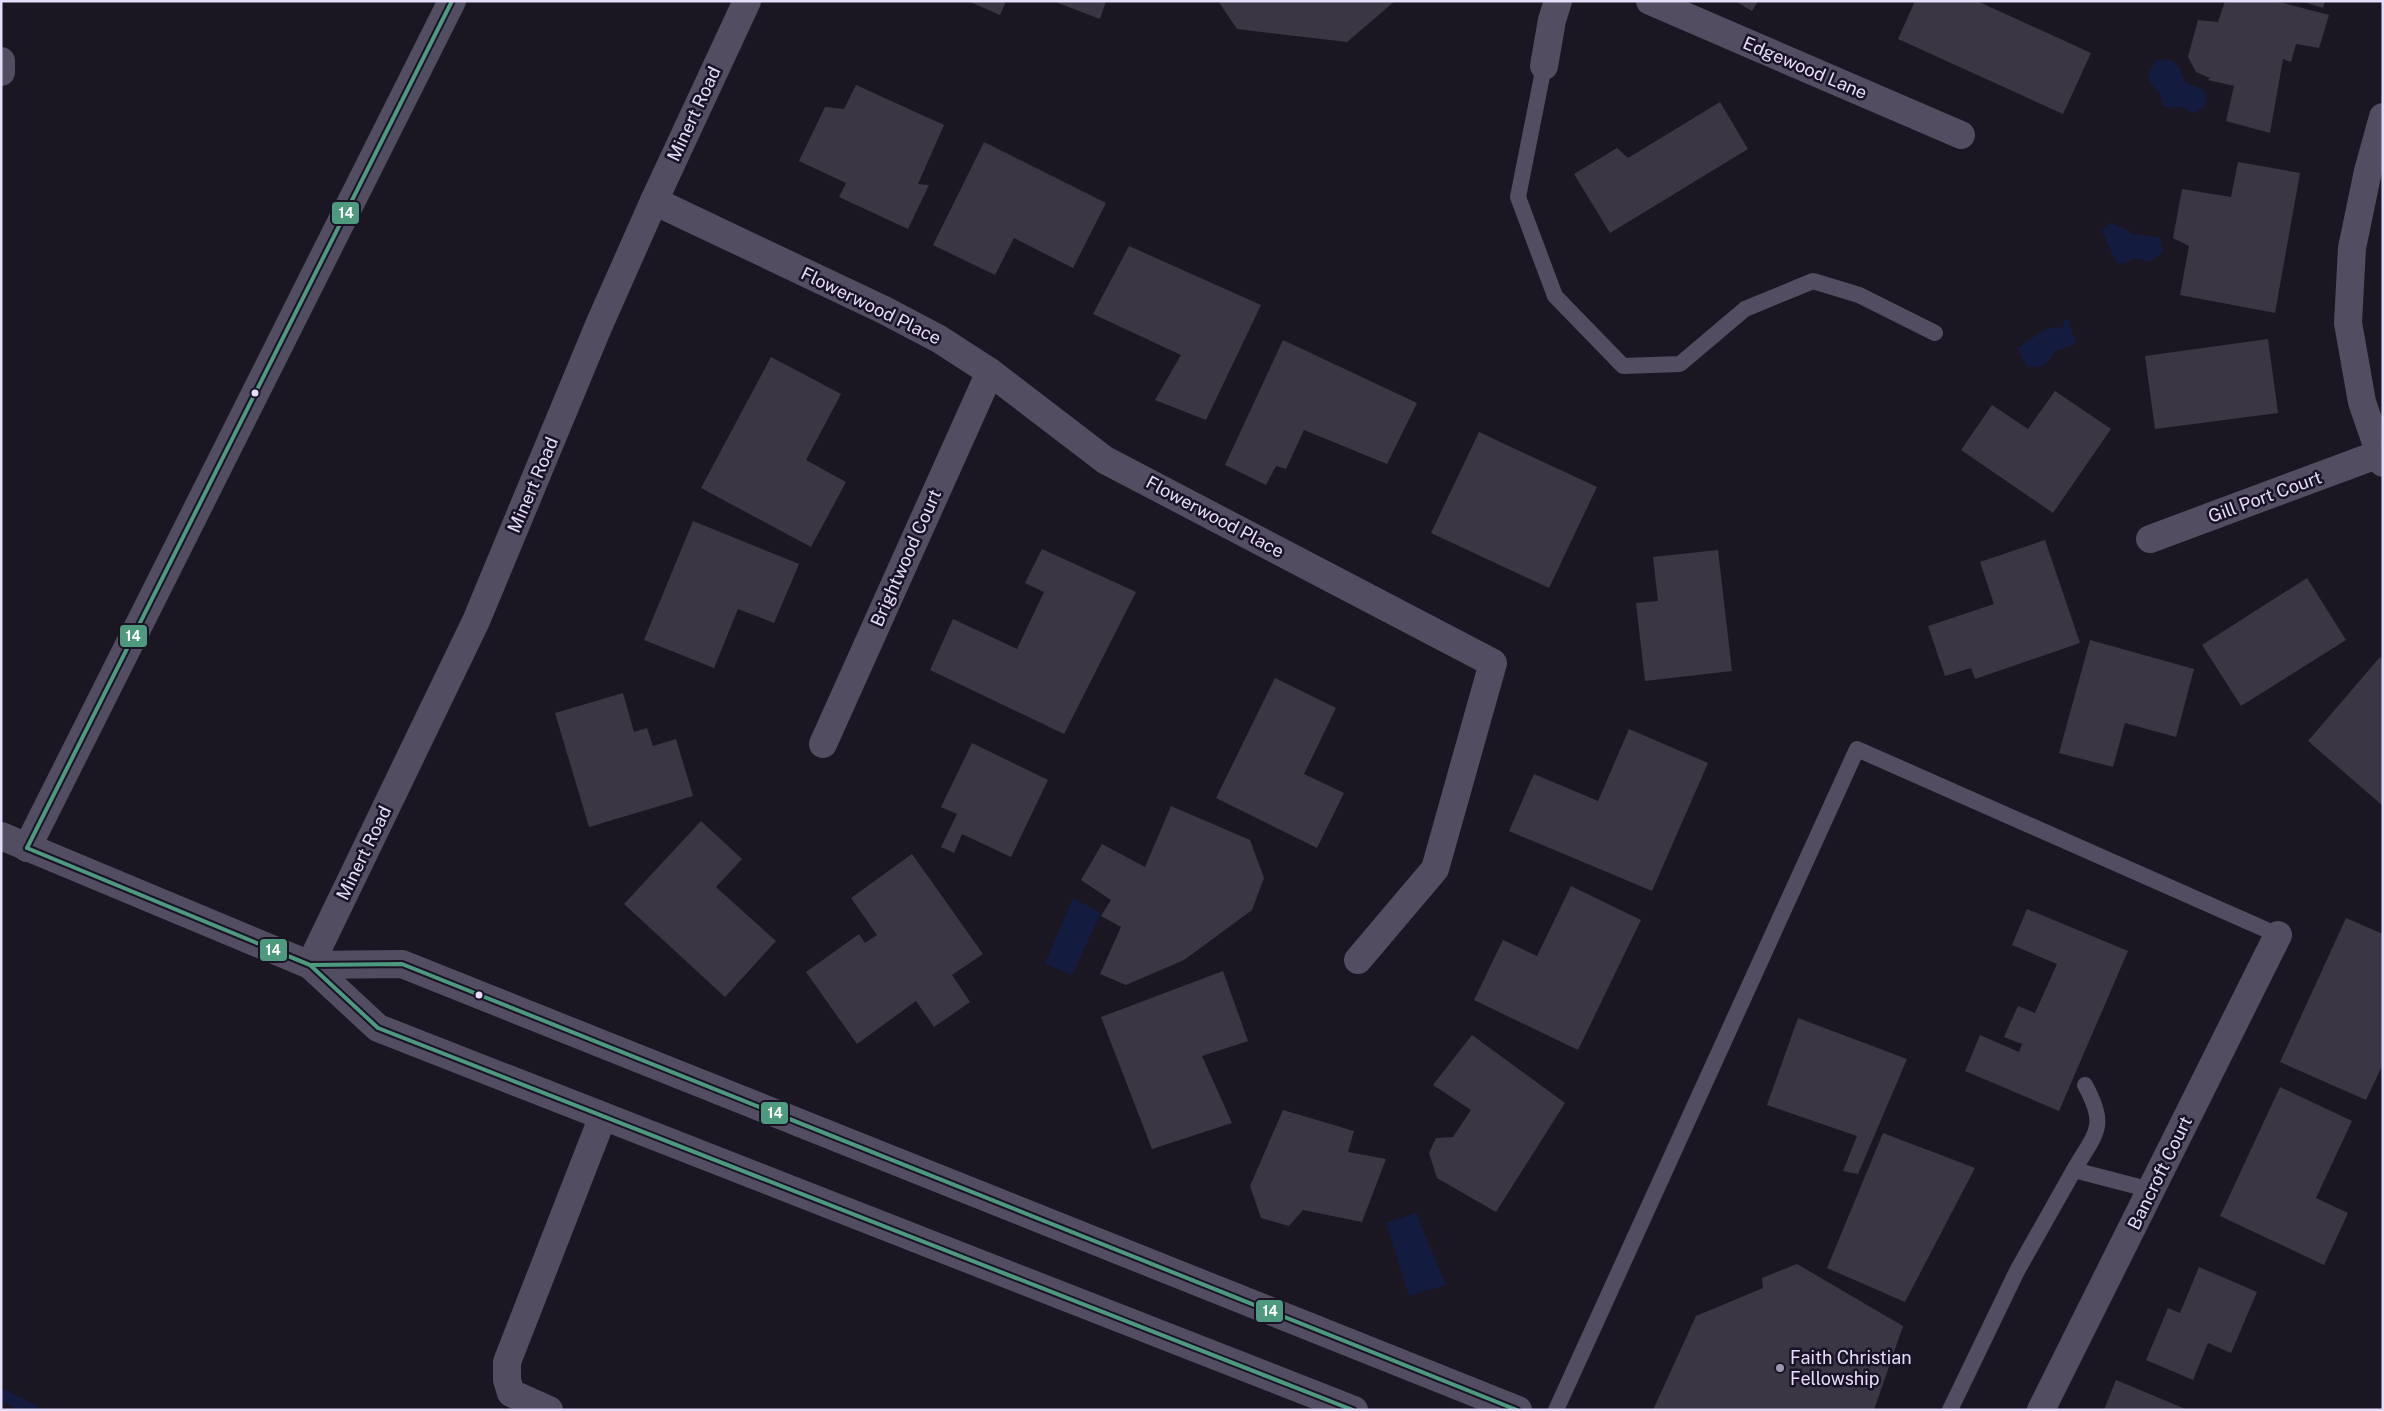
<svg xmlns="http://www.w3.org/2000/svg" width="2384" height="1411" font-family="'Public Sans',sans-serif">
<style>
.water{fill:#131b3e}
.lines{fill:none;stroke-linecap:round;stroke-linejoin:round}
.stream{stroke:#131b3e;stroke-width:12}
.building{fill:#3b3643}
.service{stroke:#524d61;stroke-width:16}
.minor{stroke:#524d61;stroke-width:28}
.tertiary{stroke:#524d61;stroke-width:28}
.bus-1-casing{stroke:#1a1326;stroke-width:8}
.bus-1{stroke:#4e9a7f;stroke-width:4}
.bus-dot{fill:#e5ddfa;stroke:#1a1326;stroke-width:2}
.poi-dot{fill:#9e98ae;stroke:#1a1326;stroke-width:2}
.labels{text-anchor:middle;stroke-width:5;stroke-linejoin:round;paint-order:stroke}
.street-label{font-size:18px;fill:#e5ddfa;stroke:#1a1326}
.poi-label{font-size:18px;fill:#e5ddfa;stroke:#1a1326;text-anchor:start}
.line-badge{stroke:#1a1326;stroke-width:2}
.badge-label{font-size:14px;text-anchor:middle;font-weight:bold;fill:#fff}
</style>
<rect width="100%" height="100%" fill="#1b1722"/>
<!-- water -->
<g class="water">
<path d="M 2161,59 L 2172,60 L 2179,67 L 2185,82 L 2204,90 L 2207,101 L 2204,108 L 2193,113 L 2182,107 L 2169,108 L 2163,105 L 2159,92 L 2151,84 L 2148,74 L 2155,62 Z"/>
<path d="M 2110,223 L 2122,227 L 2133,234 L 2160,237 L 2163,252 L 2150,262 L 2135,258 L 2123,264 L 2116,262 L 2102,231 Z"/>
<path d="M 2064,320 L 2069,320 L 2076,344 L 2056,351 L 2044,366 L 2027,367 L 2017,348 L 2046,329 L 2063,327 Z"/>
<path d="M 1073,898 L 1101,913 L 1072,975 L 1045,964 Z"/>
<path d="M 1416,1213 L 1446,1285 L 1409,1296 L 1386,1223 Z"/>
</g>
<g class="lines">
<!-- stream -->
<path class="stream" d="M 1,1394 L 33,1410"/>
</g>
<!-- building -->
<g class="building">
<path d="M 968,1 L 1006,1 L 1000,15 Z"/>
<path d="M 1053,1 L 1106,1 L 1100,19 Z"/>
<path d="M 1218,1 L 1395,1 L 1347,42 L 1237,29 Z"/>
<path d="M 1735,1 L 1758,1 L 1752,11 Z"/>
<path d="M 1915,1 L 1977,1 L 2091,53 L 2063,114 L 1898,39 Z"/>
<path d="M 2225,1 L 2276,1 L 2329,15 L 2319,48 L 2296,44 L 2291,62 L 2283,59 L 2270,133 L 2226,121 L 2234,86 L 2208,80 L 2210,78 L 2196,72 L 2188,57 L 2198,20 L 2218,22 Z"/>
<path d="M 2301,1 L 2325,1 L 2323,8 Z"/>
<path d="M 856,85 L 944,125 L 918,184 L 929,185 L 908,229 L 839,197 L 846,183 L 799,161 L 825,107 L 844,109 Z"/>
<path d="M 1720,102 L 1748,149 L 1610,233 L 1574,174 L 1617,148 L 1628,158 Z"/>
<path d="M 984,142 L 1106,203 L 1073,268 L 1014,238 L 995,275 L 933,245 Z"/>
<path d="M 2238,162 L 2300,173 L 2275,313 L 2180,295 L 2189,246 L 2173,238 L 2182,189 L 2231,197 Z"/>
<path d="M 1129,246 L 1261,305 L 1206,420 L 1155,400 L 1181,355 L 1093,314 Z"/>
<path d="M 2268,339 L 2278,413 L 2155,429 L 2145,356 Z"/>
<path d="M 1283,340 L 1417,403 L 1387,464 L 1304,430 L 1286,469 L 1276,466 L 1266,485 L 1225,465 Z"/>
<path d="M 771,357 L 841,394 L 806,460 L 846,482 L 811,547 L 701,488 Z"/>
<path d="M 2055,391 L 2111,429 L 2053,513 L 1961,450 L 1992,405 L 2028,429 Z"/>
<path d="M 1479,432 L 1597,487 L 1549,588 L 1431,533 Z"/>
<path d="M 693,521 L 799,564 L 774,623 L 738,609 L 714,668 L 644,640 Z"/>
<path d="M 2045,540 L 2080,643 L 1975,679 L 1971,668 L 1945,676 L 1928,626 L 1994,604 L 1980,562 Z"/>
<path d="M 1042,549 L 1136,592 L 1064,734 L 930,670 L 953,619 L 1017,649 L 1044,592 L 1025,583 Z"/>
<path d="M 1718,550 L 1732,671 L 1645,681 L 1636,603 L 1658,601 L 1653,557 Z"/>
<path d="M 2307,578 L 2346,640 L 2241,706 L 2202,645 Z"/>
<path d="M 2090,640 L 2194,669 L 2176,737 L 2125,723 L 2113,767 L 2059,753 Z"/>
<path d="M 2380,657 L 2383,660 L 2383,806 L 2308,741 Z"/>
<path d="M 1275,678 L 1336,708 L 1304,774 L 1344,793 L 1317,848 L 1216,798 Z"/>
<path d="M 623,693 L 634,732 L 647,728 L 653,746 L 676,739 L 693,796 L 589,827 L 555,713 Z"/>
<path d="M 1629,729 L 1708,763 L 1652,891 L 1509,831 L 1534,774 L 1598,801 Z"/>
<path d="M 972,743 L 1048,780 L 1011,857 L 962,834 L 954,853 L 941,847 L 957,814 L 941,807 Z"/>
<path d="M 1171,806 L 1250,840 L 1264,878 L 1252,910 L 1184,960 L 1126,985 L 1100,974 L 1121,927 L 1101,916 L 1111,900 L 1081,880 L 1102,844 L 1145,867 Z"/>
<path d="M 701,821 L 742,859 L 716,887 L 776,941 L 725,997 L 624,904 Z"/>
<path d="M 912,854 L 983,954 L 952,975 L 970,1002 L 934,1027 L 916,1001 L 857,1044 L 806,972 L 859,934 L 865,943 L 877,935 L 851,898 Z"/>
<path d="M 1571,886 L 1641,920 L 1578,1050 L 1474,1000 L 1503,940 L 1537,956 Z"/>
<path d="M 2027,909 L 2128,951 L 2059,1111 L 1965,1071 L 1980,1035 L 2019,1052 L 2022,1044 L 2004,1037 L 2018,1006 L 2035,1013 L 2057,964 L 2012,945 Z"/>
<path d="M 2346,918 L 2383,934 L 2383,1064 L 2366,1100 L 2280,1062 Z"/>
<path d="M 1223,971 L 1248,1041 L 1202,1056 L 1232,1123 L 1152,1149 L 1101,1017 Z"/>
<path d="M 1798,1018 L 1907,1059 L 1858,1174 L 1843,1171 L 1857,1136 L 1767,1105 Z"/>
<path d="M 1472,1035 L 1565,1103 L 1496,1212 L 1437,1178 L 1429,1153 L 1436,1138 L 1453,1137 L 1471,1110 L 1433,1085 Z"/>
<path d="M 2280,1087 L 2352,1121 L 2316,1198 L 2348,1213 L 2324,1265 L 2220,1216 Z"/>
<path d="M 1283,1110 L 1354,1131 L 1348,1152 L 1386,1159 L 1362,1222 L 1303,1210 L 1289,1226 L 1261,1218 L 1250,1186 Z"/>
<path d="M 1883,1133 L 1975,1168 L 1905,1302 L 1827,1268 Z"/>
<path d="M 1797,1264 L 1903,1326 L 1874,1410 L 1653,1410 L 1696,1316 L 1763,1288 L 1762,1278 Z"/>
<path d="M 2199,1267 L 2257,1292 L 2231,1353 L 2208,1343 L 2193,1380 L 2146,1360 L 2168,1308 L 2180,1313 Z"/>
<path d="M 2116,1380 L 2183,1408 L 2183,1410 L 2104,1410 Z"/>
</g>
<g class="lines">
<!-- service -->
<g class="service">
<path d="M 1544,66 L 1518,197 L 1555,296 L 1623,366 L 1680,364 L 1745,309 L 1813,281 L 1859,295 L 1935,333"/>
<path d="M 2085,1085 C 2108,1127 2096,1132 2074,1170 L 2151,1190"/>
<path d="M 1556,1410 L 1857,749 L 2278,935"/>
<path d="M 1950,1410 L 2017,1271 L 2074,1170"/>
</g>
<!-- minor -->
<g class="minor">
<path d="M 1650,1 L 1961,135"/>
<path d="M 1,61 L 1,72"/>
<path d="M 1544,66 L 1552,20 L 1558,1"/>
<path d="M 2383,117 L 2368,171 L 2352,248 L 2348,323 L 2362,402 L 2383,463"/>
<path d="M 654,201 L 884,310 L 939,339 L 990,372 L 1105,460 L 1493,663 L 1435,869 L 1358,960"/>
<path d="M 2150,539 L 2379,454"/>
<path d="M 823,744 L 990,372"/>
<path d="M 549,1410 L 511,1393 L 507,1380 L 507,1362 L 603,1116"/>
<path d="M 2041,1410 L 2278,935"/>
</g>
<!-- tertiary -->
<g class="tertiary">
<path d="M 1,836 L 310,965 L 378,1028 L 1354,1410"/>
<path d="M 27,848 L 452,1"/>
<path d="M 310,965 L 402,964 L 1518,1410"/>
<path d="M 310,965 L 476,621 L 599,325 L 654,201 L 747,1"/>
</g>
<defs>
<g id="bus-1">
<path d="M 27,848 L 310,965 L 402,964 L 1517,1410"/>
<path d="M 27,848 L 452,1"/>
<path d="M 288,956 L 310,965 L 378,1028 L 1353,1410"/>
</g>
</defs>
<!-- bus-1 casing -->
<use href="#bus-1" class="bus-1-casing"/>
<!-- bus-1 -->
<use href="#bus-1" class="bus-1"/>
</g>
<!-- markers -->
<g class="bus-dot">
<circle cx="255" cy="393" r="4.5"/>
<circle cx="479" cy="995" r="4.5"/>
</g>
<circle class="poi-dot" cx="1780" cy="1368" r="5"/>
<g class="labels">
<!-- street labels -->
<g class="street-label">
<text transform="translate(1805 68) rotate(23)" y="6">Edgewood Lane</text>
<text transform="translate(694 114) rotate(-65)" y="6">Minert Road</text>
<text transform="translate(871 306) rotate(26)" y="6">Flowerwood Place</text>
<text transform="translate(533 485) rotate(-67)" y="6">Minert Road</text>
<text transform="translate(2265 497) rotate(-20)" y="6">Gill Port Court</text>
<text transform="translate(1215 517) rotate(28)" y="6">Flowerwood Place</text>
<text transform="translate(906 558) rotate(-66)" y="6">Brightwood Court</text>
<text transform="translate(364 853) rotate(-64)" y="6">Minert Road</text>
<text transform="translate(2160 1173) rotate(-64)" y="6">Bancroft Court</text>
</g>
<!-- poi labels -->
<g class="poi-label">
<text x="1790" y="1364">Faith Christian<tspan x="1790" dy="21">Fellowship</tspan></text>
</g>
</g>
<g class="line-badge">
<rect x="331" y="201" width="29" height="24" rx="5" fill="#4e9a7f"/>
<rect x="119" y="624" width="29" height="24" rx="5" fill="#4e9a7f"/>
<rect x="259" y="938" width="29" height="24" rx="5" fill="#4e9a7f"/>
<rect x="760" y="1101" width="29" height="24" rx="5" fill="#4e9a7f"/>
<rect x="1255" y="1299" width="29" height="24" rx="5" fill="#4e9a7f"/>
</g>
<g class="badge-label">
<text x="346" y="218">14</text>
<text x="133" y="641">14</text>
<text x="273" y="955">14</text>
<text x="775" y="1118">14</text>
<text x="1270" y="1316">14</text>
</g>
<!-- border -->
<rect width="2384" height="1411" fill="none" stroke="#e5ddfa" stroke-width="5"/>
</svg>
